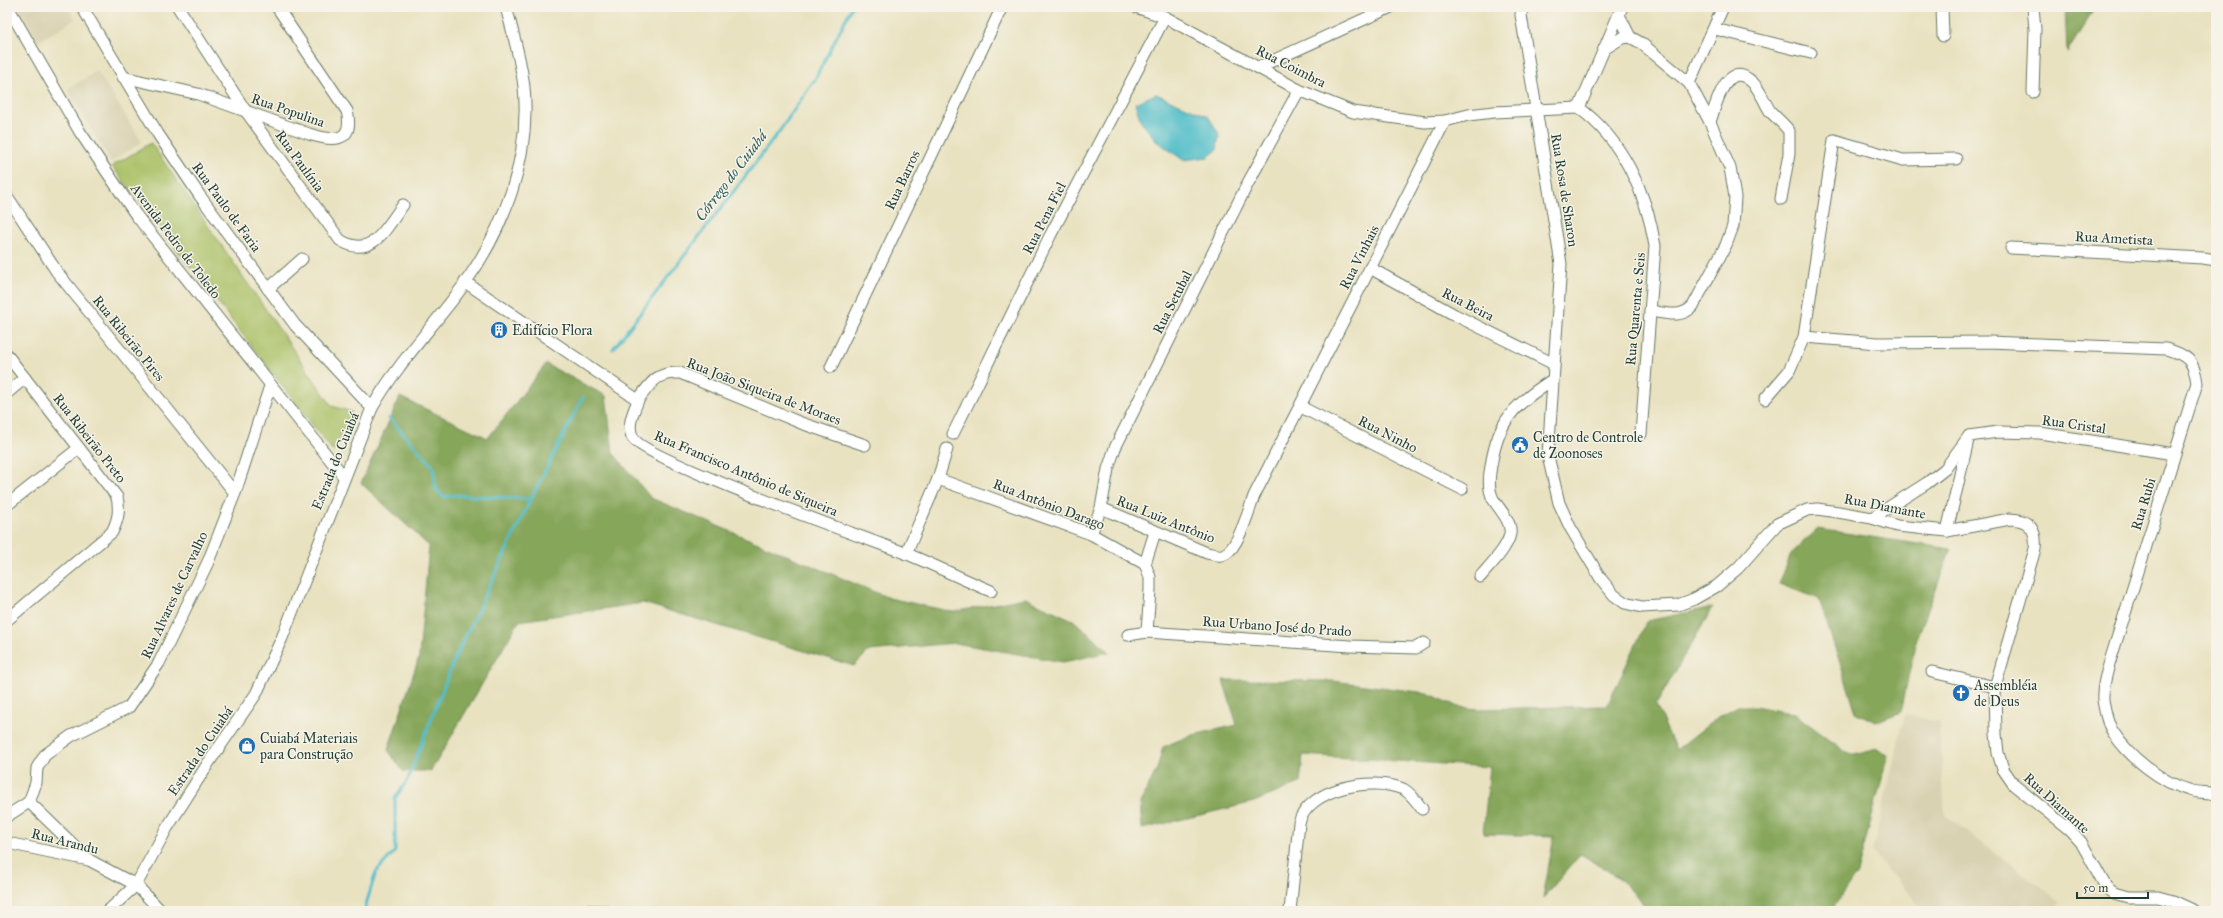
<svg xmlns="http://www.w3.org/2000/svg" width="2223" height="918" font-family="'IM FELL Great Primer',serif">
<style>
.built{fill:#d9d2b2}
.green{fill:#a8bf64;stroke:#647e4c}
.forest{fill:#86a65a;stroke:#527247}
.water{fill:#50bdc9;stroke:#387d7e}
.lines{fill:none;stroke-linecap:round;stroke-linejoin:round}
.stream{stroke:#50bdc9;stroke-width:3}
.minor-casing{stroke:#667765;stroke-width:13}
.minor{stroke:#fff;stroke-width:11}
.labels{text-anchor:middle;stroke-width:3;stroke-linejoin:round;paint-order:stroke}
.street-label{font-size:14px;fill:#1f3d34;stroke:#f7f3e8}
.poi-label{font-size:14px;fill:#1f3d34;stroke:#f7f3e8;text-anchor:start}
.water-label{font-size:15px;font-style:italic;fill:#2b5d59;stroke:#f7f3e8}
</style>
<rect width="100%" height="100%" fill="#f7f3e8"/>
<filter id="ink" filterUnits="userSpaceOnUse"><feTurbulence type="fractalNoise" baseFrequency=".025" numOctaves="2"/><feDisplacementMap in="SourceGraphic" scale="8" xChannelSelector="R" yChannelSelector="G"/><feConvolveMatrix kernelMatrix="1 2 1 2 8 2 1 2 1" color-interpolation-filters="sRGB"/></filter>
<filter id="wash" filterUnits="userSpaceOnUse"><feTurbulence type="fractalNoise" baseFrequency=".012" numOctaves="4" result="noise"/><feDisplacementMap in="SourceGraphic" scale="16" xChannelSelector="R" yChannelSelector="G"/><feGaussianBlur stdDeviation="0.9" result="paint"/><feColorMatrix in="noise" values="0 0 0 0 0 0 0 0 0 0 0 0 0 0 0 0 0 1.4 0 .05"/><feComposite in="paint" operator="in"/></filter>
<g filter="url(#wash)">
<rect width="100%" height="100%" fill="#e9e2c1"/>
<!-- built -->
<g class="built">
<path d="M 18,7 L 68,7 L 75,19 L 38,42 Z"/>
<path d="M 97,71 L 142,142 L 111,162 L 67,89 Z"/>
<path d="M 1905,714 L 1939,722 L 1945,815 L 2061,902 L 2050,911 L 1924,911 L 1872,852 Z"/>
</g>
<!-- green -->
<path class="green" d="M 151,143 L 332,406 L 352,412 L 333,451 L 112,166 Z"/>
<!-- forest -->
<g class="forest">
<path d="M 2065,7 L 2095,7 L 2067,53 Z"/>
<path d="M 546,364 L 606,396 L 613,453 L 651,498 L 889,598 L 953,612 L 1025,598 L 1073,620 L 1110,652 L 1063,662 L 955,643 L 869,651 L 854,666 L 643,603 L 519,621 L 431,771 L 403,771 L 388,750 L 419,657 L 429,546 L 361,483 L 400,397 L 488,438 Z"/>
<path d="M 1818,529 L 1951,549 L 1915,644 L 1901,712 L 1875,722 L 1856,712 L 1819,599 L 1779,584 L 1792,552 Z"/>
<path d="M 1713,607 L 1656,705 L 1676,750 L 1719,716 L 1738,706 L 1755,706 L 1795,714 L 1850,755 L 1877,748 L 1888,756 L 1857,873 L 1831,911 L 1649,909 L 1619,878 L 1581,854 L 1543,898 L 1554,836 L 1483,834 L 1490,767 L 1303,755 L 1300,783 L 1254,802 L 1142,829 L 1140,803 L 1157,769 L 1163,747 L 1189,736 L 1237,725 L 1223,680 L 1333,681 L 1427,693 L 1459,707 L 1478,709 L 1607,706 L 1647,621 Z"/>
</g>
<!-- water -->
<path class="water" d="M 1156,94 L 1208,116 L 1219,134 L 1217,150 L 1208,157 L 1183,160 L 1157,141 L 1141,122 L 1135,103 Z"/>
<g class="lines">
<!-- stream -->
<g class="stream">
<path d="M 613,349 L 779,132 L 815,79 L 852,7"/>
<path d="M 389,418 L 433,466 L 436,489 L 444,497 L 455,495 L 531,499"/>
<path d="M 364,911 L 376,872 L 395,851 L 395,798 L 407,781 L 455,658 L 531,499 L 583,397"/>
</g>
</g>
</g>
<g filter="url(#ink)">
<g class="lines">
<defs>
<g id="minor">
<path d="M 8,7 L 80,132 L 136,215 L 344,477"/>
<path d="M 82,7 L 158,134 L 200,196 L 295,325 L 372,408"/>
<path d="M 178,7 L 245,110 L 340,240 C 372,260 386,228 403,205"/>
<path d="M 1136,7 L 1165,17 L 1299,90 L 1353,112 L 1425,122 L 1445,121 L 1468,115 L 1494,112 L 1579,108 C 1622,139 1647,194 1655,246 L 1641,434"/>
<path d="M 1522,7 L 1521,15 L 1561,264 L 1548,456 L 1559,503 L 1570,527 L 1601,579 L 1614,595 L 1625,603 L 1642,607 L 1678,605 L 1694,599 L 1717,586 L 1738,568 L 1777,524 L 1807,510 L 1817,509 L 1838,512 L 1872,518 L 1897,526 L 1947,531 L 2010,519 C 2030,519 2037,531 2035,549 L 1995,687 L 1996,734 L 1998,753 L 2003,769 L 2014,785 L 2070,830 L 2081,842 L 2106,887 L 2114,893 L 2128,897 L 2158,897 L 2173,901 L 2195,911"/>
<path d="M 1942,7 L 1943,36"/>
<path d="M 1619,15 L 1630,37 L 1641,43 L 1689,83 L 1710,122 L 1730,168 L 1735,197 L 1733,226 L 1726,245 L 1693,306 C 1681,319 1666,313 1650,311"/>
<path d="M 1715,29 L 1811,53"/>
<path d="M 1604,49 L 1622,38 L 1630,37"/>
<path d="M 1259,67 L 1391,7"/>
<path d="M 123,77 L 198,94 L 309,134 C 331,141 355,144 347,111 L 277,7"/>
<path d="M 1689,83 L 1723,7"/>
<path d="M 2033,92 L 2035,29 L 2033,7"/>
<path d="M 1579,108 L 1622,7"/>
<path d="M 1710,122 C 1716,104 1727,58 1752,82 C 1760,89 1764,102 1770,111 C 1776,118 1783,123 1789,131 L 1789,154 L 1781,199"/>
<path d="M 7,196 L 57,272 L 235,493"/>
<path d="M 2011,248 L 2203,258 L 2216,260"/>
<path d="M 1370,268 L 1455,315 L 1554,364"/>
<path d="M 465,282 L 638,400 C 634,411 626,426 633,438 C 644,459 868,539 905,553 C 934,565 962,579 991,591"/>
<path d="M 268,289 L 302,259"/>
<path d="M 1804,337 L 1878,343 L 1989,342 L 2166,349 C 2187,355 2194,360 2197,383 L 2111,658 C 2107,672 2102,686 2103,700 C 2105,711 2107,723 2113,732 C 2128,756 2162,783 2189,790 C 2197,793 2207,792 2216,794"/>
<path d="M 7,355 L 117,497 C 120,511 118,520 112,532 L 7,620"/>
<path d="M 831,367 L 1002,7"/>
<path d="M 7,393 L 25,378"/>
<path d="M 1765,399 L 1789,371 L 1804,337 L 1834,140 L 1903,160 L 1956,159"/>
<path d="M 638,400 C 651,383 656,372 680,373 L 801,423 L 865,445"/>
<path d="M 1301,407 L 1462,489"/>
<path d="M 953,434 L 1050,236 L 1165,17"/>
<path d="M 1969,436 L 1998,432 L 2040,433 L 2174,454"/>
<path d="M 938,479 L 1091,534 L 1145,564"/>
<path d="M 7,505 L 79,448"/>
<path d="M 1101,508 L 1207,553 C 1213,554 1220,557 1225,554 C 1238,548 1249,510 1254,496 L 1445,121"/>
<path d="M 1872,518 L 1927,483 L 1945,469 L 1969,436"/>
<path d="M 1947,531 L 1968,440"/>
<path d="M 1091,534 L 1101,508 L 1108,469 L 1115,448 L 1248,183 L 1299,90"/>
<path d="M 906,554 L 938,479 L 947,449"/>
<path d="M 1480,577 C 1490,565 1507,549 1510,534 C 1512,521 1499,509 1493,499 C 1488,489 1489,476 1491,466 C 1498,420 1515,404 1552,380"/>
<path d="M 1147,632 L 1150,590 L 1150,577 L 1145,564 L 1155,532"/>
<path d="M 1128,635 L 1147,632 L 1350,646 L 1416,648 L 1424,643"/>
<path d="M 1932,672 L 1995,687"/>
<path d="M 7,816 L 29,802"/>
<path d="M 7,843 L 89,860 L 136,885 L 161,911"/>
<path d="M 89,860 L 29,802 L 36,783 L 37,768 L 45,755 L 71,736 L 129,707 L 159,663 L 208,562 L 235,493 L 270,386"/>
<path d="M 108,911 L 136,885 L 167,828 L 209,762 L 256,694 L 282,638 L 372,408 C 397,364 433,327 463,286 C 504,229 531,158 524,87 C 521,60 513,33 506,7"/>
<path d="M 587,911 L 605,911"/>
<path d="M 1290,911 L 1299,823 C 1308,788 1373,776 1403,789 C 1411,793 1417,802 1422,809"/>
</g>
</defs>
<!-- minor casing -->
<use href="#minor" class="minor-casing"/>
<!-- minor -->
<use href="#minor" class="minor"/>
</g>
</g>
<!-- icons -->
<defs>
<symbol id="building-disc" viewBox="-11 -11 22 22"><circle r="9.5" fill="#1f6fb2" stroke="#f7f3e8"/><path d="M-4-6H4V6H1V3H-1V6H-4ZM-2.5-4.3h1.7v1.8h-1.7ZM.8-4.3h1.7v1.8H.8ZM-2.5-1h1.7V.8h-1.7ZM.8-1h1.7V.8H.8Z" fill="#fff"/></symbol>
<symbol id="civic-disc" viewBox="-11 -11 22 22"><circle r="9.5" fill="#1f6fb2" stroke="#f7f3e8"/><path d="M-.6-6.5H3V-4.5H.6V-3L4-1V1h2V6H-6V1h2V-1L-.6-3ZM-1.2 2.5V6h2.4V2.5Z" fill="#fff"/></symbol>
<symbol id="church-disc" viewBox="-11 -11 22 22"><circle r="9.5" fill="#1f6fb2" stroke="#f7f3e8"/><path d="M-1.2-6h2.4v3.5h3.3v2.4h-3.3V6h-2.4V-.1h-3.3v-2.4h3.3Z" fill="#fff"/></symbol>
<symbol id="shop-disc" viewBox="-11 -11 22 22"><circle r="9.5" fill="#1f6fb2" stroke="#f7f3e8"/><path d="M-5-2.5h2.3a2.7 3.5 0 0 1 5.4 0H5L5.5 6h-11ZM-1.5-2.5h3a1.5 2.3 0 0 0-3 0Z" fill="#fff"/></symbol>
</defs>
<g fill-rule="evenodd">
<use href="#building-disc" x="489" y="320" width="20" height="20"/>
<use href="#civic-disc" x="1510" y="435" width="20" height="20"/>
<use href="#church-disc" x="1951" y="683" width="20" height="20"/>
<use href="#shop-disc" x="237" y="736" width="20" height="20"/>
</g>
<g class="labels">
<!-- street labels -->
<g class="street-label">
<text transform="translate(1291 66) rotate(27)" y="5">Rua Coimbra</text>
<text transform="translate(288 110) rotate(19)" y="5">Rua Populina</text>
<text transform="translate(300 161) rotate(54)" y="5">Rua Paulínia</text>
<text transform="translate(902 180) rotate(-65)" y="5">Rua Barros</text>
<text transform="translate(1565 190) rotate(81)" y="5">Rua Rosa de Sharon</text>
<text transform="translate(227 207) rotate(54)" y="5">Rua Paulo de Faria</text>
<text transform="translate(1044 218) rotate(-63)" y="5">Rua Pena Fiel</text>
<text transform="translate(2114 238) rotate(3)" y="5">Rua Ametista</text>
<text transform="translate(176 241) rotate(53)" y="5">Avenida Pedro de Toledo</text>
<text transform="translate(1359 257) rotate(-63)" y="5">Rua Vinhais</text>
<text transform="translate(1172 302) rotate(-63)" y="5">Rua Setubal</text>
<text transform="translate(1468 304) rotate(27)" y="5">Rua Beira</text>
<text transform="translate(1635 309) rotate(-85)" y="5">Rua Quarenta e Seis</text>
<text transform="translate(129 338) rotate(51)" y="5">Rua Ribeirão Pires</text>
<text transform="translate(764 391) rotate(21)" y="5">Rua João Siqueira de Moraes</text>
<text transform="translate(2074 424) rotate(8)" y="5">Rua Cristal</text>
<text transform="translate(1388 434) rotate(27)" y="5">Rua Ninho</text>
<text transform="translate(90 438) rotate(52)" y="5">Rua Ribeirão Preto</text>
<text transform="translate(335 461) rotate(-68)" y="5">Estrada do Cuiabá</text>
<text transform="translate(746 473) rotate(23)" y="5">Rua Francisco Antônio de Siqueira</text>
<text transform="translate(1049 504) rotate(21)" y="5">Rua Antônio Darago</text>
<text transform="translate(2143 504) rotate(-73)" y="5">Rua Rubi</text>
<text transform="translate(1885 506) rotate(11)" y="5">Rua Diamante</text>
<text transform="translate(1166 519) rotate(22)" y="5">Rua Luiz Antônio</text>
<text transform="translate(174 595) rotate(-65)" y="5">Rua Alvares de Carvalho</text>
<text transform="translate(1277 626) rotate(4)" y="5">Rua Urbano José do Prado</text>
<text transform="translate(200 751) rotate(-56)" y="5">Estrada do Cuiabá</text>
<text transform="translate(2057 803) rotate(42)" y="5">Rua Diamante</text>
<text transform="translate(65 841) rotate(14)" y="5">Rua Arandu</text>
</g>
<!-- poi labels -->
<g class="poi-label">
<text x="512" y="335">Edifício Flora</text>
<text x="1533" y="442">Centro de Controle<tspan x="1533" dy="16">de Zoonoses</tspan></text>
<text x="1974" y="690">Assembléia<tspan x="1974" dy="16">de Deus</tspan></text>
<text x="260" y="743">Cuiabá Materiais<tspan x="260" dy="16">para Construção</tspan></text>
</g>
<!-- water labels -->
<g class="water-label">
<text transform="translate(731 176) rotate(-53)" y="5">Córrego do Cuiabá</text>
</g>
</g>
<!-- margin -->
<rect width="2223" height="918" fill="none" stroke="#f7f3e8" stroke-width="24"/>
<!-- scale -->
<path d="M2077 892v6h71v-6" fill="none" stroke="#1f3d34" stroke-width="2"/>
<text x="2083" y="892" font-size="12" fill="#1f3d34" stroke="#f7f3e8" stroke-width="3" paint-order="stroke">50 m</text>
</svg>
